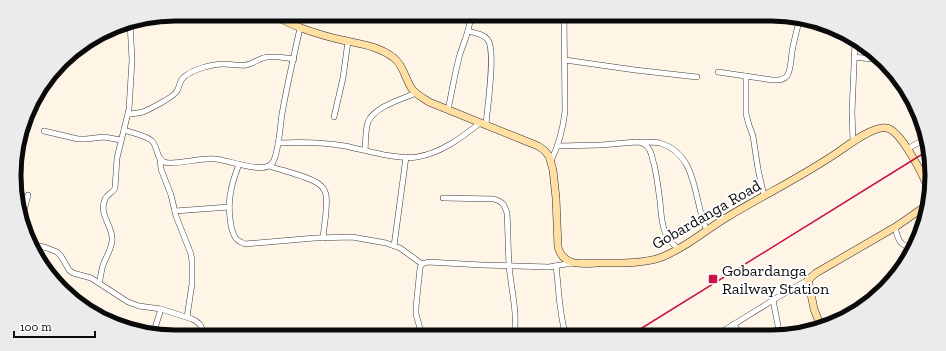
<svg xmlns="http://www.w3.org/2000/svg" width="946" height="351" font-family="'Zilla Slab',serif">
<style>
.lines{fill:none;stroke-linecap:round;stroke-linejoin:round}
.minor-casing{stroke:#3d3d3d;stroke-width:6}
.secondary-casing{stroke:#2c2c2c;stroke-width:8}
.minor{stroke:#fff;stroke-width:5}
.secondary{stroke:#ffdfa2;stroke-width:7}
.rail{stroke:#c71548;stroke-width:1.5}
.poi-dot{fill:#c71548;stroke:#fff;stroke-width:1.5}
.labels{text-anchor:middle;stroke-width:4;stroke-linejoin:round;paint-order:stroke}
.street-label{font-size:16px;fill:#0a0a0a;stroke:#fff}
.poi-label{font-size:16px;fill:#0a0a0a;stroke:#fff;text-anchor:start}
.rim{fill:none;stroke:#0a0a0a;stroke-width:5}
</style>
<rect width="100%" height="100%" fill="#fff5e7"/>
<g class="lines">
<defs>
<g id="minor">
<path d="M 468,31 C 475,33 484,34 488,40 C 496,52 487,109 486,125"/>
<path d="M 854,57 L 880,60"/>
<path d="M 565,60 L 635,70 L 697,77"/>
<path d="M 718,72 L 772,80 C 777,80 783,81 787,76 C 791,70 791,59 792,52 C 794,40 797,29 800,18"/>
<path d="M 746,76 L 746,114 L 749,125 L 753,136 L 758,169 L 764,196"/>
<path d="M 448,110 C 452,91 455,72 460,54 C 465,39 470,30 471,14"/>
<path d="M 128,114 C 133,114 138,113 143,112 C 150,109 174,97 177,91 C 180,86 179,81 184,77 C 193,69 213,64 224,64 C 231,64 239,66 246,65 C 252,64 257,60 263,58 C 273,55 284,58 294,59"/>
<path d="M 334,117 L 343,78 L 348,41"/>
<path d="M 124,130 C 132,133 147,136 152,141 C 158,147 156,158 164,162 C 173,166 202,157 215,159 C 227,160 260,172 268,166 C 269,166 272,163 273,162 C 279,151 280,127 282,114 C 287,85 294,56 300,28"/>
<path d="M 44,131 L 78,139 L 86,139 L 104,137 L 121,140"/>
<path d="M 853,141 L 852,112 L 855,41"/>
<path d="M 641,142 C 647,142 654,142 660,143 C 699,155 693,201 707,231"/>
<path d="M 278,143 C 300,142 322,142 345,146 C 365,150 396,160 417,157 C 441,153 461,138 480,123"/>
<path d="M 558,146 L 601,145 L 636,142 C 642,142 646,144 649,149 C 652,153 652,159 654,164 C 657,176 658,188 660,201 C 661,211 661,222 665,232 C 667,239 673,244 678,249"/>
<path d="M 907,149 L 925,139"/>
<path d="M 365,150 C 366,141 365,131 368,122 C 374,107 402,99 416,93"/>
<path d="M 160,159 L 161,169 L 171,195 L 176,216 L 191,254 L 192,262 L 192,284 L 187,317"/>
<path d="M 551,161 C 559,144 563,130 565,111 L 564,14"/>
<path d="M 239,164 C 236,173 232,182 231,191 C 228,202 229,227 235,237 C 237,241 241,242 245,244 L 315,238 L 352,237 L 386,243 L 400,248 L 422,264"/>
<path d="M 269,166 C 283,171 308,176 319,184 C 323,187 325,190 326,195 C 328,206 324,226 323,238"/>
<path d="M 443,198 L 494,199 C 503,202 504,204 507,213 C 508,230 508,248 509,265 C 511,289 518,313 514,336"/>
<path d="M 175,211 L 229,207"/>
<path d="M 22,218 L 28,195"/>
<path d="M 895,227 C 898,239 899,246 913,248"/>
<path d="M 32,244 L 47,248 L 57,252 L 61,256 L 69,270 L 73,273 L 91,278 L 128,302 L 139,306 L 161,309 L 192,319 C 201,323 203,328 203,337"/>
<path d="M 394,246 L 406,157"/>
<path d="M 556,266 C 559,289 559,314 566,336"/>
<path d="M 99,283 C 101,277 101,271 103,265 C 106,257 111,250 112,241 C 114,227 98,215 105,199 C 107,194 113,193 115,188 L 117,158 L 129,109 L 132,60 L 130,22"/>
<path d="M 773,300 L 780,336"/>
<path d="M 734,324 L 740,336"/>
<path d="M 153,334 L 161,309"/>
<path d="M 422,336 L 416,314 L 416,307 L 420,268 L 422,264 L 428,262 L 482,265 L 549,267 L 572,263"/>
<path d="M 715,336 L 778,297 L 808,280"/>
</g>
<g id="secondary">
<path d="M 268,14 C 279,17 290,24 301,28 C 315,33 328,37 342,40 C 360,44 379,46 394,58 C 404,66 405,79 412,89 C 417,95 423,98 429,102 L 538,146 L 544,150 L 549,156 L 553,170 L 556,198 L 558,247 C 563,266 580,264 596,263 C 614,263 645,264 662,257 C 685,248 703,232 724,219 C 763,195 804,176 841,150 C 851,143 875,125 887,128 C 901,131 924,176 928,189"/>
<path d="M 821,327 L 814,309 L 809,284 L 808,280 L 816,273 L 897,226 L 927,205"/>
</g>
</defs>
<!-- minor casing -->
<use href="#minor" class="minor-casing"/>
<!-- secondary casing -->
<use href="#secondary" class="secondary-casing"/>
<!-- minor -->
<use href="#minor" class="minor"/>
<!-- secondary -->
<use href="#secondary" class="secondary"/>
<!-- rail -->
<path class="rail" d="M 629,336 L 929,150"/>
</g>
<!-- markers -->
<rect class="poi-dot" x="708" y="274" width="10" height="10" rx="2"/>
<g class="labels">
<!-- street labels -->
<g class="street-label">
<text transform="translate(706 214) rotate(-30)" y="6">Gobardanga Road</text>
</g>
<!-- poi labels -->
<g class="poi-label">
<text x="722" y="276">Gobardanga<tspan x="722" dy="18">Railway Station</tspan></text>
</g>
</g>
<!-- crop -->
<path d="M0 0H946V351H0ZM175 21H771A154 154 0 0 1 925 175V176A154 154 0 0 1 771 330H175A154 154 0 0 1 21 176V175A154 154 0 0 1 175 21Z" fill="#ebebeb" fill-rule="evenodd"/>
<path class="rim" d="M175 21H771A154 154 0 0 1 925 175V176A154 154 0 0 1 771 330H175A154 154 0 0 1 21 176V175A154 154 0 0 1 175 21Z"/>
<!-- scale -->
<path d="M14 331v6h81v-6" fill="none" stroke="#0a0a0a" stroke-width="2"/>
<text x="20" y="331" font-size="12" fill="#0a0a0a" stroke="#ffffff" stroke-width="3" paint-order="stroke">100 m</text>
</svg>
